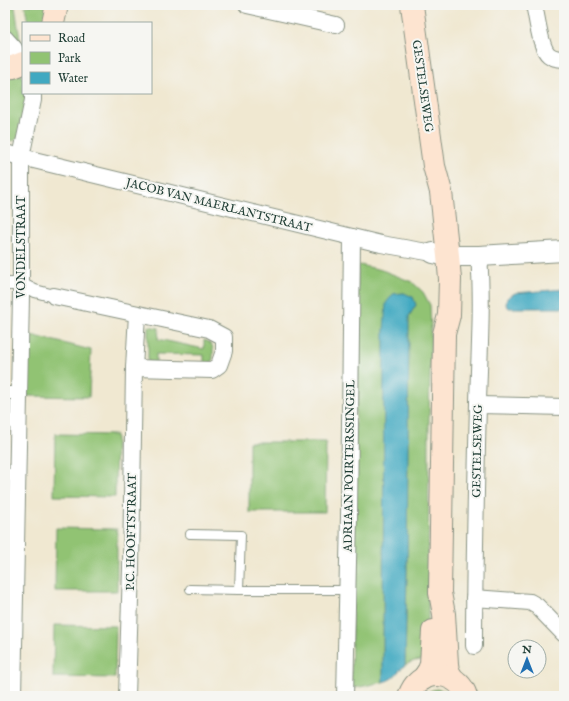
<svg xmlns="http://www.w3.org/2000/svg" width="569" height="701" font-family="'IM FELL English',serif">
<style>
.green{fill:#91c373;stroke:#588054}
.water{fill:#41a9c1;stroke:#30737a}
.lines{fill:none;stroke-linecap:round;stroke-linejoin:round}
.service-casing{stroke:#889282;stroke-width:10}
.pedestrian-casing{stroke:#889282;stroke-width:14}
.minor-casing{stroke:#889282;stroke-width:18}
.tertiary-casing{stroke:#889282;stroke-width:22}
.secondary-casing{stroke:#889282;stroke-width:24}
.service{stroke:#fff;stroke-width:8}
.pedestrian{stroke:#fff;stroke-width:12}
.minor{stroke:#fff;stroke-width:16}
.tertiary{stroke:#fff;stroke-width:20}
.secondary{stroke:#fde4d0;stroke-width:22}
.labels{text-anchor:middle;stroke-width:4;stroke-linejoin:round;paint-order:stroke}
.street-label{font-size:12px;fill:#1f3d34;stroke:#f6f6f2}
</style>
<rect width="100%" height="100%" fill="#f6f6f2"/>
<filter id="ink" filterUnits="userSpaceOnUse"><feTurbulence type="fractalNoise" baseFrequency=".025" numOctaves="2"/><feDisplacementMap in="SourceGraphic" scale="8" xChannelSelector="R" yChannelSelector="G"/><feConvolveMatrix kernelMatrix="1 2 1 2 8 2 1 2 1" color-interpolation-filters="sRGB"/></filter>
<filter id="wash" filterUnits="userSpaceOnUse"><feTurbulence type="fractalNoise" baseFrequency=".012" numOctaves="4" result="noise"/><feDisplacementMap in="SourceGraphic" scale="16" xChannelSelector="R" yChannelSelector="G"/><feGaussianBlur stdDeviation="0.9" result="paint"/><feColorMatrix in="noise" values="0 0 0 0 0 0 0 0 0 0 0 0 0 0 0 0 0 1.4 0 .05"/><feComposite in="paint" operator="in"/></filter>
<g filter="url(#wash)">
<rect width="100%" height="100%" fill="#f0e8d1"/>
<!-- green -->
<g class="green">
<path d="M 5,5 L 15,7 L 21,46 L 5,30 Z"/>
<path d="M 30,5 L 52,5 L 46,23 L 28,23 L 25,6 Z"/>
<path d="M 19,72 L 23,78 L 23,93 L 28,93 L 19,136 C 14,143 13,141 5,139 L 5,74 Z"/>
<path d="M 360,265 L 382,270 L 412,282 L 423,292 L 430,305 L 431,329 L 429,421 L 428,659 L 414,661 L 405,665 L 407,572 L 409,316 L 416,305 L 413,297 L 404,293 L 393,294 L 384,330 L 383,682 L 355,688 L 351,686 L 358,266 Z"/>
<path d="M 148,326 L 159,328 L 158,339 L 204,349 L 204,340 C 215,344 213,349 213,359 L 210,364 L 204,364 L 204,355 L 156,354 L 156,364 L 148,363 Z"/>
<path d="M 27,334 L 91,350 L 89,397 L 26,396 Z"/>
<path d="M 55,434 L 116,435 L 115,497 L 54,496 Z"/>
<path d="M 249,442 L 326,442 L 325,512 L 249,512 Z"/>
<path d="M 56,528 L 117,529 L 117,591 L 55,591 Z"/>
<path d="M 54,625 L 116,626 L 115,678 L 53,677 Z"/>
<path d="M 436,689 L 445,691 L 450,696 L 425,696 L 430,691 Z"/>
</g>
<!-- water -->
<g class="water">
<path d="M 564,289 L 564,308 L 509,308 L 506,305 L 507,298 L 515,293 Z"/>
<path d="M 404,293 L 413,297 L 416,305 L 409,316 L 407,572 L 405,665 C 395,673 397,678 383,682 L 384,330 L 386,303 L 393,294 Z"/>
</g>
</g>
<g filter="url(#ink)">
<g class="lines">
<defs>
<g id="service">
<path d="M 190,534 L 241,535 L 239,590"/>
<path d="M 190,589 L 239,590 L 347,590"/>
</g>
<g id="pedestrian">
<path d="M 5,284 L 21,284 L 35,291 L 54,296"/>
<path d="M 5,393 L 19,393"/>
<path d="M 5,421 L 18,421"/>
<path d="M 5,475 L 17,475"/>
</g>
<g id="minor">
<path d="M 247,5 L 336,25"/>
<path d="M 534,5 C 537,16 540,48 549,55 C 553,58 559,59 564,59"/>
<path d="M 5,38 L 14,48 L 23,66"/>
<path d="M 5,153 L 381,244 L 433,253"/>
<path d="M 54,296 L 209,329 L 224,337 L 224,351 L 219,365 L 212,370 L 134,368"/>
<path d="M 478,405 L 564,407"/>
<path d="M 474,598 L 530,602 L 537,606 L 564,634"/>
<path d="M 474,646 C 474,566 476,485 478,404 C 479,355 483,305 479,256"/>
<path d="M 13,696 L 21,296 L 21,157 L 33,100 L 33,93"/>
<path d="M 127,696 L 131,568 L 134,368 L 137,314"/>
<path d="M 345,696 L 349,517 L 352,237"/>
</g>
<path id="tertiary" d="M 433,253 L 448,256 L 479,256 L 564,251"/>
<g id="secondary">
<path d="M 412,5 L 434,166 L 441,192 L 448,256 L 450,279 L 449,315 L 444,334 L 440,593 L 444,614 L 447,664 L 448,671 L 453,679"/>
<path d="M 53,23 L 57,5"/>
<path d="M 5,68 L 13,67 L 23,63"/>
<path d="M 423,679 L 429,670 L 431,664 L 433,631"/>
<path d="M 409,696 C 411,691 413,686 417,683 C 433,668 460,675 466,696"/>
</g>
</defs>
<!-- service casing -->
<use href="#service" class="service-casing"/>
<!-- pedestrian casing -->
<use href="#pedestrian" class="pedestrian-casing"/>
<!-- minor casing -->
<use href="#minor" class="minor-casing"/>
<!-- tertiary casing -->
<use href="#tertiary" class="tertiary-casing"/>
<!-- secondary casing -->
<use href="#secondary" class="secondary-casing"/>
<!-- service -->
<use href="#service" class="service"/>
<!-- pedestrian -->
<use href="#pedestrian" class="pedestrian"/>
<!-- minor -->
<use href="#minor" class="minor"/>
<!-- tertiary -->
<use href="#tertiary" class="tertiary"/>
<!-- secondary -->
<use href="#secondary" class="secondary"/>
</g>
</g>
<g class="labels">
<!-- street labels -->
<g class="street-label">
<text transform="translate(423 86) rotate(82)" y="4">GESTELSEWEG</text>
<text transform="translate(219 205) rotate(14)" y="4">JACOB VAN MAERLANTSTRAAT</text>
<text transform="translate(21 247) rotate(-90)" y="4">VONDELSTRAAT</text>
<text transform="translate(477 451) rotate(-89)" y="4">GESTELSEWEG</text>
<text transform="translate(349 466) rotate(-89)" y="4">ADRIAAN POIRTERSSINGEL</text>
<text transform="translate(131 532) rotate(-89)" y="4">P.C. HOOFTSTRAAT</text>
</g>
</g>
<!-- margin -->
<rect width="569" height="701" fill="none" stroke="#f6f6f2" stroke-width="20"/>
<!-- legend -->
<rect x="22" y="22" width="130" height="72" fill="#f6f6f2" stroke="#a0aca6"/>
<rect x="30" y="35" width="20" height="6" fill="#fde4d0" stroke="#a0aca6"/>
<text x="58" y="42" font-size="12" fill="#1f3d34">Road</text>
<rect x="30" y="52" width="20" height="12" fill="#91c373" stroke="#a0aca6"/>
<text x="58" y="62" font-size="12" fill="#1f3d34">Park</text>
<rect x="30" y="72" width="20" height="12" fill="#41a9c1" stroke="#a0aca6"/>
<text x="58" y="82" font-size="12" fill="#1f3d34">Water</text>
<!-- north arrow -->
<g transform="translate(527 659)"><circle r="19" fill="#f6f6f2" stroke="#a0aca6"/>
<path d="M0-3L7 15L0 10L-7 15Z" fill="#1f6fb2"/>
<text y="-6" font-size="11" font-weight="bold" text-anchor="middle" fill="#1f3d34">N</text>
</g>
</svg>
